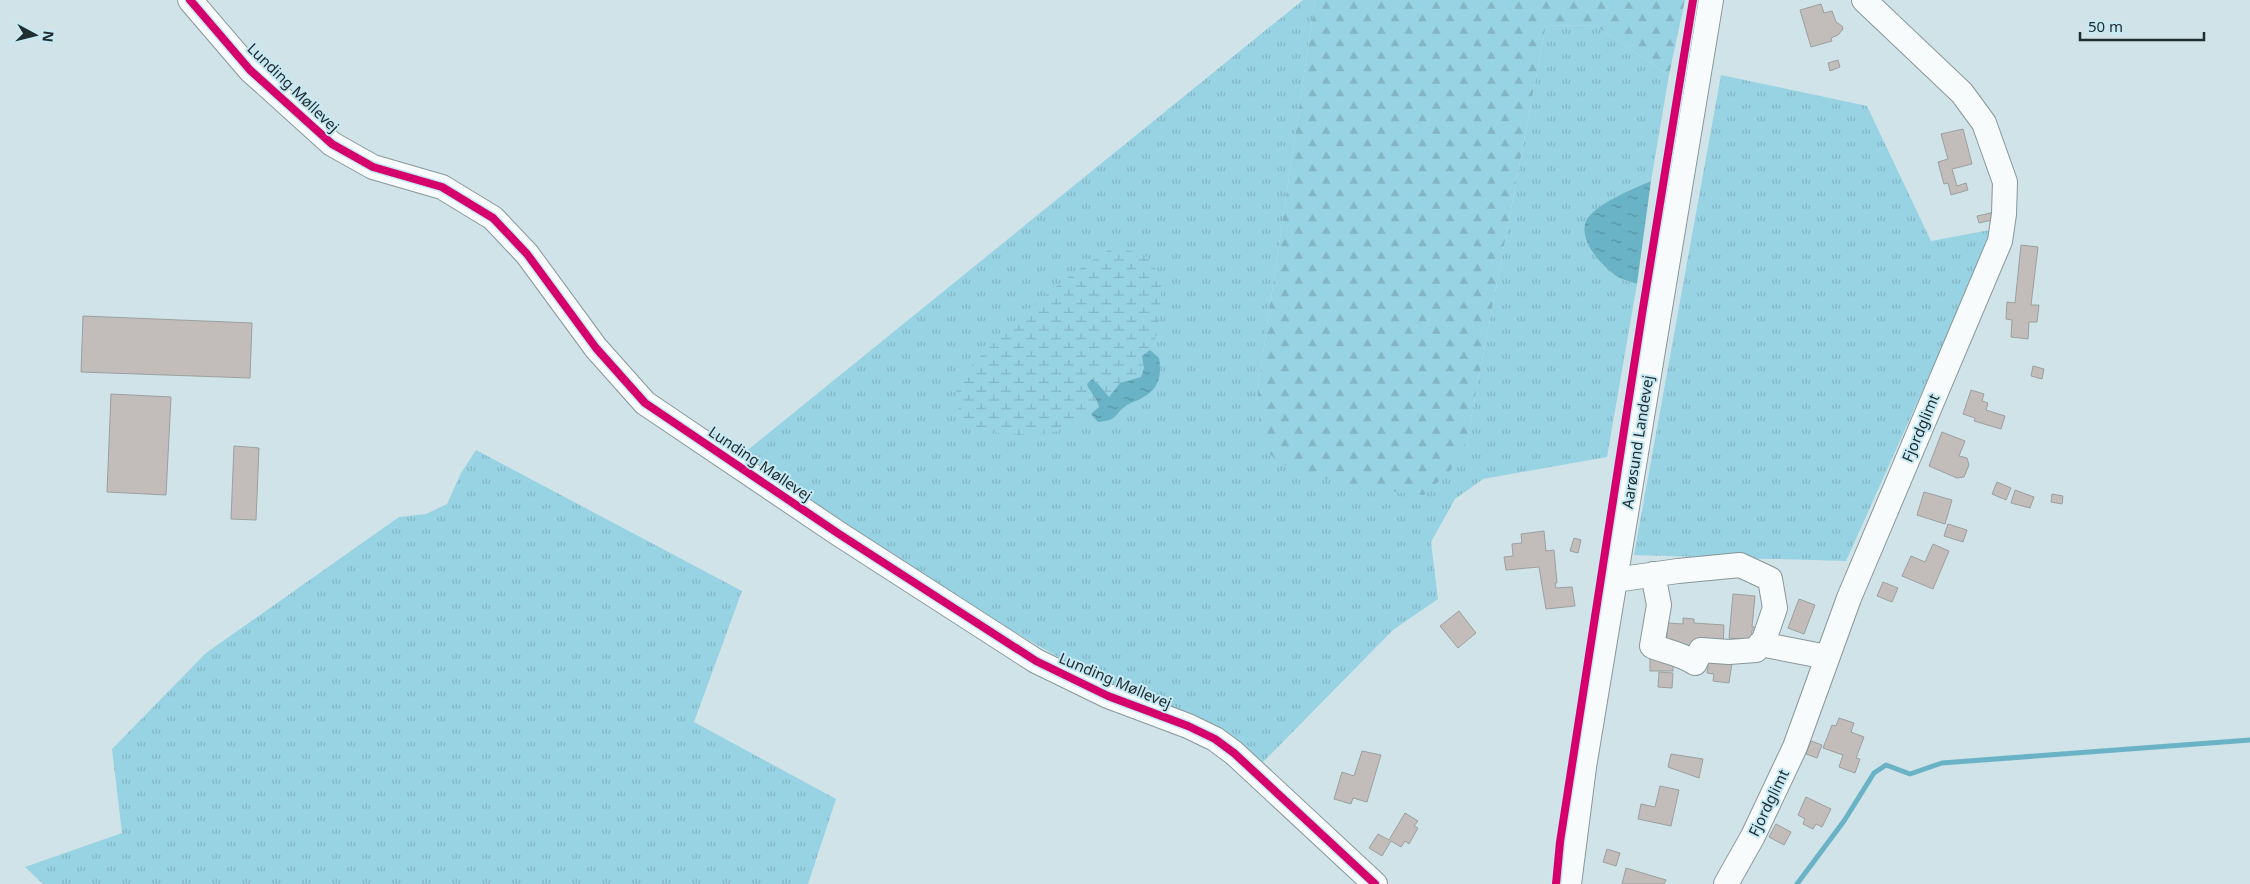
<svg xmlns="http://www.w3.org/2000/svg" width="2250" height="884" font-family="'Noto Sans',sans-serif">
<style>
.grass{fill:url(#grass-tufts)}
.forest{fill:url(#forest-firs)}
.wetland{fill:url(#wetland-marsh)}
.water{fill:url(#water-ripples)}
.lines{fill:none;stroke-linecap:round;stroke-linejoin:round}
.stream{stroke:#6ab3c6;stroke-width:5}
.building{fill:#c2bdbb;stroke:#9c9f9f}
.minor-casing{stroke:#88979a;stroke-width:26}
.minor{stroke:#f8fbfc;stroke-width:24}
.cycleway-casing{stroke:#c6e9f3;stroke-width:11}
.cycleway{stroke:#d6006c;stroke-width:8}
.labels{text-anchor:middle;stroke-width:4;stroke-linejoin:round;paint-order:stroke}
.street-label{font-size:15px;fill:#202d31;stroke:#c6e9f3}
</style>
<defs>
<pattern id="grass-tufts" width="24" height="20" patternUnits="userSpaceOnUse" patternTransform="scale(1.25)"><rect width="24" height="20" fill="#98d3e3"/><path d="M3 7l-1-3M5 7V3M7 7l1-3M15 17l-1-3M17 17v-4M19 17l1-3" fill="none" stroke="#83b5c3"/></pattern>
<pattern id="forest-firs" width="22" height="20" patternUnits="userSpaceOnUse" patternTransform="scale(1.25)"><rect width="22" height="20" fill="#98d3e3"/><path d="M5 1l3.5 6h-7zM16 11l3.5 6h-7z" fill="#83b5c3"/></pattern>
<pattern id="wetland-marsh" width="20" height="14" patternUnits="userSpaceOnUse" patternTransform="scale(1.25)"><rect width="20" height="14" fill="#98d3e3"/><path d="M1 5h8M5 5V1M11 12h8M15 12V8" fill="none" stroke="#83b5c3"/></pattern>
<pattern id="water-ripples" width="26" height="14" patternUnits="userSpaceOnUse" patternTransform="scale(1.25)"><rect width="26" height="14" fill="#6ab3c6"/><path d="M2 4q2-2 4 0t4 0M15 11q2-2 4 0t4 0" fill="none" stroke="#5792a1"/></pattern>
</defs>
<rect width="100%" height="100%" fill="#d0e3e8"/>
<!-- grass -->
<g class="grass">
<path d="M 1303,0 L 1315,0 L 1258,387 C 1257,413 1261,433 1273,457 L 1467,440 L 1546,25 L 1596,26 L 1669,75 L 1651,181 C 1634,188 1593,205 1586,221 C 1577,241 1606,272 1622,279 C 1627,281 1632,282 1637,284 L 1607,457 L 1483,479 L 1455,499 L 1431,542 L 1438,599 L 1393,630 L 1262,763 L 1237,741 L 1197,716 L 1119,689 L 1090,675 L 944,592 L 744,453 Z"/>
<path d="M 1721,75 L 1867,106 L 1931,241 L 1995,229 L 1846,561 L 1634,555 Z"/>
<path d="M 476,450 L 742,591 L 694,722 L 836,799 L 808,884 L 43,884 L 25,867 L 122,833 L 112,749 L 206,653 L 399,517 L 426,514 L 447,504 L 461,473 Z"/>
</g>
<!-- forest -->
<path class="forest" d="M 1315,0 L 1685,0 L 1669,75 L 1596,26 L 1546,25 L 1467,440 L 1451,470 L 1424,495 C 1393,492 1293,478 1273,457 C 1259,442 1257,405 1258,387 Z"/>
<!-- wetland -->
<path class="wetland" d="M 1109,250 L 1128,250 L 1147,257 L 1159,274 L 1162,285 L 1157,334 L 1150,350 L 1142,356 L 1144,368 L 1141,377 L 1120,383 L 1108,398 L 1099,385 L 1092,379 L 1090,392 L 1097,398 L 1099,407 C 1059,445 1011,437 962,426 C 961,415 954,398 957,388 C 961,376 969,369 977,360 C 1017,318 1059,280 1109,250 Z"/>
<!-- water -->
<g class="water">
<path d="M 1651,181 L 1637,284 C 1632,282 1627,281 1622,279 C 1606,272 1577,241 1586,221 C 1593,205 1634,188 1651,181 Z"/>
<path d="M 1150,350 L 1159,358 C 1162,376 1159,389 1142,398 C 1137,401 1132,402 1127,405 C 1113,415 1119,420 1098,422 L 1091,414 L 1099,407 C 1097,397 1090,393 1087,384 L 1092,379 L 1099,385 L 1109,397 L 1120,383 L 1141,377 L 1144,368 L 1142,356 Z"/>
</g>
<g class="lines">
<!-- stream -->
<path class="stream" d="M 1797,884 L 1844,821 L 1874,773 L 1886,765 L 1910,774 L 1942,763 L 2250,740"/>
</g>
<!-- building -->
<g class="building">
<path d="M 1821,4 L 1824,13 L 1832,11 L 1836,22 L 1842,26 L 1843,29 L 1838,35 L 1831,38 L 1832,41 L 1811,47 L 1800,10 Z"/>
<path d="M 1838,60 L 1840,67 L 1830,71 L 1828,63 Z"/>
<path d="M 1963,129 L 1972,164 L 1952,169 L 1957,186 L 1966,183 L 1968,190 L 1951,195 L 1948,183 L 1944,184 L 1938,162 L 1948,159 L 1941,134 Z"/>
<path d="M 1991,213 L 1992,220 L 1979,223 L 1977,216 Z"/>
<path d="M 2021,245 L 2038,247 L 2031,305 L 2039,305 L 2037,322 L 2029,322 L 2028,339 L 2011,337 L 2012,320 L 2006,319 L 2007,302 L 2015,303 Z"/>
<path d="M 83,316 L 252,323 L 250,378 L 81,372 Z"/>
<path d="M 2033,366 L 2044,369 L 2042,379 L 2031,376 Z"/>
<path d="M 1971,390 L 1984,394 L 1982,401 L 1988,403 L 1986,410 L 2005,416 L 2001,429 L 1974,421 L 1975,418 L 1963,414 Z"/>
<path d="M 111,394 L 171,397 L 166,495 L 107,492 Z"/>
<path d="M 1942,432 L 1965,441 L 1959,456 L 1967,458 L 1969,465 L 1964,477 L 1957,478 L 1929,466 Z"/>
<path d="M 234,446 L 259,448 L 256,520 L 231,519 Z"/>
<path d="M 1997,482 L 2011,488 L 2006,500 L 1992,494 Z"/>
<path d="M 2015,490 L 2034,497 L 2030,508 L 2011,503 Z"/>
<path d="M 1924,492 L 1952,500 L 1945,524 L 1917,515 Z"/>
<path d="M 2052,494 L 2063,496 L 2062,504 L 2051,502 Z"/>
<path d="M 1948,524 L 1967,530 L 1963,542 L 1944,536 Z"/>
<path d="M 1544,531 L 1546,551 L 1554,550 L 1557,583 L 1555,583 L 1556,588 L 1572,587 L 1575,606 L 1546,609 L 1539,567 L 1506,570 L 1504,557 L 1513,556 L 1512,544 L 1522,543 L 1521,534 Z"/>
<path d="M 1574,538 L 1581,540 L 1578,553 L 1570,551 Z"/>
<path d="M 1933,544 L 1949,551 L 1933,589 L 1902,576 L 1911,556 L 1925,562 Z"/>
<path d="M 1883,582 L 1898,588 L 1892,602 L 1877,596 Z"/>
<path d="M 1733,594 L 1755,596 L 1752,627 L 1755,627 L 1755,630 L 1752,630 L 1751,640 L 1729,638 Z"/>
<path d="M 1799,599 L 1815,605 L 1804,634 L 1788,628 Z"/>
<path d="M 1459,611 L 1476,633 L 1458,648 L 1440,626 Z"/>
<path d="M 1683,618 L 1694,619 L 1694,623 L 1724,625 L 1723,647 L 1666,649 L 1668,623 L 1683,624 Z"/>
<path d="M 1706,653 L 1733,656 L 1729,683 L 1713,681 L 1714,674 L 1707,673 L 1708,666 L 1704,666 Z"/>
<rect x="1650" y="657" width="23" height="14"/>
<path d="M 1659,672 L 1673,673 L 1672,688 L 1658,687 Z"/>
<path d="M 1839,718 L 1854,723 L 1851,732 L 1864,737 L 1856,758 L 1860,759 L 1855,773 L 1839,767 L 1843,755 L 1823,748 L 1832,725 L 1836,726 Z"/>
<path d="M 1811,741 L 1822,745 L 1817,758 L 1806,754 Z"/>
<path d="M 1362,751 L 1381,755 L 1367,802 L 1353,798 L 1351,804 L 1334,799 L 1342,772 L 1354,776 Z"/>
<path d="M 1671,754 L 1703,759 L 1699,778 L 1668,767 Z"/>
<path d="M 1660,786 L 1679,790 L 1671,826 L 1638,819 L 1641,804 L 1655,807 Z"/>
<path d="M 1806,797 L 1831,809 L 1822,827 L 1816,824 L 1813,829 L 1803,824 L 1805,819 L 1798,815 Z"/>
<path d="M 1405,813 L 1418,821 L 1414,826 L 1418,828 L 1409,844 L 1405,841 L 1401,847 L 1391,841 L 1382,856 L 1369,848 L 1378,834 L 1389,840 Z"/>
<path d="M 1776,824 L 1791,832 L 1784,845 L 1769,837 Z"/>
<path d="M 1607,849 L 1620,853 L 1616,866 L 1603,862 Z"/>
<path d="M 1626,868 L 1666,880 L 1664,884 L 1622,884 Z"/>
</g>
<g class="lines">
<defs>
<g id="minor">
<path d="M 190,0 L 250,70 L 332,144 L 373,167 L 442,187 L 493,218 L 527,254 L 596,348 L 645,403 L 839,534 L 1036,661 L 1108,696 L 1188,726 L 1215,739 L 1234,753 L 1375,884"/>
<path d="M 1615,580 L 1678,571 L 1740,565 L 1770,579 L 1775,608 L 1764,640 L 1756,650 L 1729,652 L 1701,650 L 1695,663 C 1682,654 1667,652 1652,646 L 1659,605 L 1653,574"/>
<path d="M 1760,644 L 1827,657"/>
<path d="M 1569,884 L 1584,767 L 1711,0"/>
<path d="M 1726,884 L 1753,836 L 1795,747 L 1849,598 L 2000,241 L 2004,214 L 2005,182 L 1984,123 L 1962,93 L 1864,0"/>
</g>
</defs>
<!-- minor casing -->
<use href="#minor" class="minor-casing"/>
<!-- minor -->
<use href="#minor" class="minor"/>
<defs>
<g id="cycleway">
<path d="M 190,0 L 250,70 L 332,144 L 373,167 L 442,187 L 493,218 L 527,254 L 596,348 L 645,403 L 839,534 L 1036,661 L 1108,696 L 1188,726 L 1215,739 L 1234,753 L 1375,884"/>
<path d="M 1556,884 L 1560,842 L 1642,314 L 1693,0"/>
</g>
</defs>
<!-- cycleway casing -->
<use href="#cycleway" class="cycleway-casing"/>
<!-- cycleway -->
<use href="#cycleway" class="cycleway"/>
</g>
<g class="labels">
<!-- street labels -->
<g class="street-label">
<text transform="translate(293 88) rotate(44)" y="5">Lunding Møllevej</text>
<text transform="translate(1921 428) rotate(-67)" y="5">Fjordglimt</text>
<text transform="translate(1638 442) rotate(-81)" y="5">Aarøsund Landevej</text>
<text transform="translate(760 464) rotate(34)" y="5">Lunding Møllevej</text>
<text transform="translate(1115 681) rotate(23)" y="5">Lunding Møllevej</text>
<text transform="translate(1769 803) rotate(-64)" y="5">Fjordglimt</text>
</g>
</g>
<!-- north arrow -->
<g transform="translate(35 35) rotate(97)" stroke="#c6e9f3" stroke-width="4" paint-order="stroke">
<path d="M0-4L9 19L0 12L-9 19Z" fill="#202d31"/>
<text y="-8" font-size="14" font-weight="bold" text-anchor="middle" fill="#202d31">N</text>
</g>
<!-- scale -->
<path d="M2080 32v8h124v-8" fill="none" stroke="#202d31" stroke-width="2.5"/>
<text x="2088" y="32" font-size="15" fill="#202d31" stroke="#c6e9f3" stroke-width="4" paint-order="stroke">50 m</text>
</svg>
